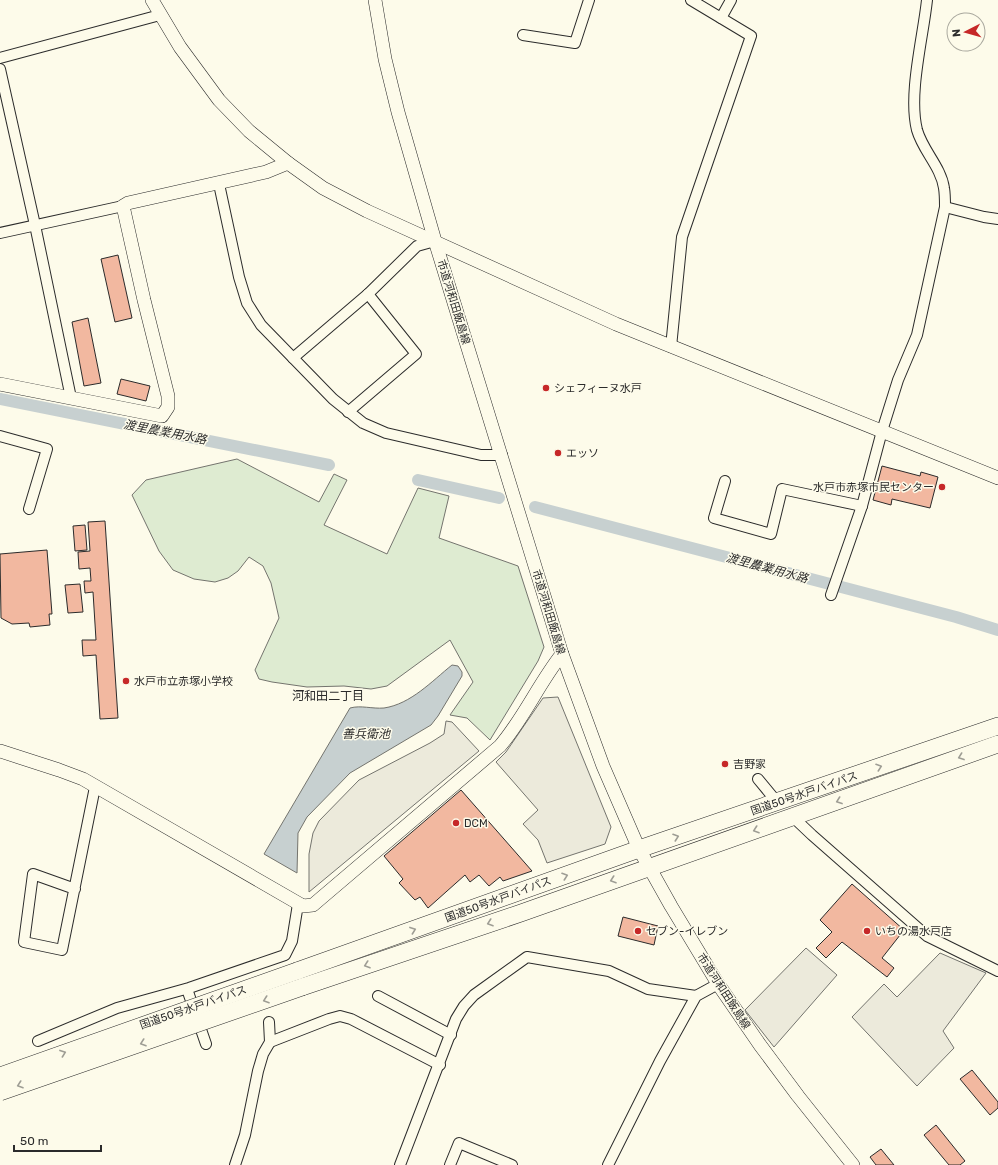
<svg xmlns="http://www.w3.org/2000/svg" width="998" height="1165" font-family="Rubik,'Noto Sans JP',sans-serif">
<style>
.green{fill:#deebd1;stroke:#74746e}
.parking{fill:#eceadb;stroke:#74746e}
.water{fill:#c7d0d0;stroke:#74746e}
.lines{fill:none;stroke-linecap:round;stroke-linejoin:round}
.canal{stroke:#c7d0d0;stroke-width:12}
.building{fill:#f2b8a0;stroke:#2b2b2b}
.minor-casing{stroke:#2b2b2b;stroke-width:12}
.tertiary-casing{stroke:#2b2b2b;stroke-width:14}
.trunk-casing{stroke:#2b2b2b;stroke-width:18}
.minor{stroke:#fdfbea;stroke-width:10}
.tertiary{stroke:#fdfbea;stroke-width:13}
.trunk{stroke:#fdfbea;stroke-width:17}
.trunk-bridge-casing{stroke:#2b2b2b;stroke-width:18;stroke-linecap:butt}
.trunk-bridge{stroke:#fdfbea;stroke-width:17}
.oneway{stroke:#9e9d94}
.poi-dot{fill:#c62828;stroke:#fdfbea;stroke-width:1.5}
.labels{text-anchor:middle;stroke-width:3;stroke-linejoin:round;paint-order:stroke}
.street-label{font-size:11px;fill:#2b2b2b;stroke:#fdfbea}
.poi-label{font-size:11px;fill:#2b2b2b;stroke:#fdfbea;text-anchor:start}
.water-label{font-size:12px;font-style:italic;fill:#2b2b2b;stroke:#fdfbea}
.neighbourhood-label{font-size:12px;fill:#2b2b2b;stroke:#fdfbea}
</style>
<rect width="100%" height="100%" fill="#fdfbea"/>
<!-- green -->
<path class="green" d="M 237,459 L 319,502 L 334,474 L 347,480 L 324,525 L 387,554 L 418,488 L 449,496 L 439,538 L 518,566 L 544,647 L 538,661 L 490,740 L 467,718 L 450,715 L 473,682 L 450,640 L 387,686 L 371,689 L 344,686 L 307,687 L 272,682 L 259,679 L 255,670 L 279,618 L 271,583 L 263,566 L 249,557 L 238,571 L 228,578 L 215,582 L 194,579 L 173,570 L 159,551 L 132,495 L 146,480 Z"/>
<!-- parking -->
<g class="parking">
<path d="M 558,697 L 611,827 L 605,844 L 547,863 L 538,840 L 523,824 L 538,810 L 496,762 L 506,752 L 543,698 Z"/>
<path d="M 446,721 L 452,722 L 479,751 L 309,892 L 309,854 L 313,833 L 319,821 L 359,780 L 430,743 L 444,734 Z"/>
<path d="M 806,948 L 837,975 L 774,1047 L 745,1010 Z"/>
<path d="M 940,953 L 986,973 L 943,1031 L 954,1048 L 917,1086 L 852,1017 L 884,984 L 897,997 Z"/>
</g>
<!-- water -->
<path class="water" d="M 452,665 L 458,666 L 462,672 L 462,676 L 438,716 L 431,725 L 350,773 L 307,817 L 298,833 L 297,873 L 264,854 L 350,708 C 361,705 372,709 384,708 C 411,704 432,681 452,665 Z"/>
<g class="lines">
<!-- canal -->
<g class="canal">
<path d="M 0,399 L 329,465"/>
<path d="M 418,480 L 499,498"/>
<path d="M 535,507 L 956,617 L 998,630"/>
</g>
</g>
<!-- building -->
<g class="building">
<path d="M 118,255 L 132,318 L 115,322 L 101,259 Z"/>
<path d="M 88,318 L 101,383 L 84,386 L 72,322 Z"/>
<path d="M 121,379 L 150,386 L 146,401 L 117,394 Z"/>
<path d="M 882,466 L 920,476 L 921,472 L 938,477 L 930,508 L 892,499 L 891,505 L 873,500 Z"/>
<path d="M 105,521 L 118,718 L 100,719 L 96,655 L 83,656 L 82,640 L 96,640 L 93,592 L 85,593 L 84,581 L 91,581 L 90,568 L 79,569 L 78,552 L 90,551 L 88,522 Z"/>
<path d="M 85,525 L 87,550 L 75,551 L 73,526 Z"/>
<path d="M 47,550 L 52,614 L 49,614 L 50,625 L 30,627 L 29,623 L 12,624 L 1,618 L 0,554 Z"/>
<path d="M 80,584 L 83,612 L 68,613 L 65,585 Z"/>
<path d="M 461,790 L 532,871 L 503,881 L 500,877 L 489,886 L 479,875 L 470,882 L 465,875 L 428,908 L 420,897 L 415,900 L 399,883 L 403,879 L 384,856 Z"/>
<path d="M 852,884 L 904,930 L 882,958 L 894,968 L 887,977 L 842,942 L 826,958 L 816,948 L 832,932 L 820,920 Z"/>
<path d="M 623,917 L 658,926 L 654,945 L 618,936 Z"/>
<path d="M 972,1070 L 998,1102 L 998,1108 L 990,1115 L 960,1079 Z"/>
<path d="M 936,1125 L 965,1161 L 960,1165 L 949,1165 L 924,1135 Z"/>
<path d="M 881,1149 L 894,1165 L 876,1165 L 870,1157 Z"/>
</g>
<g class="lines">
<defs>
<g id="minor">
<path d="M 721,18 L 731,0"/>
<path d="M 523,35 L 575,43 L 589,0"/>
<path d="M 0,58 L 160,15"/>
<path d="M 0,69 L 35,225 L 71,398"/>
<path d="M 219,184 L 239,277 L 247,303 L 261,325 L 333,399 L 363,423 L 386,433 L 481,455 L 502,455"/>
<path d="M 945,207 L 984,217 L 998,219"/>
<path d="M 0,233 L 123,206"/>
<path d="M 671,347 L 682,237 L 751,36 L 691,0"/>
<path d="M 293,358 L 368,294 L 417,246 L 435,241"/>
<path d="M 348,412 L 416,354 L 368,294"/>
<path d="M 0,436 L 47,449 L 29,509"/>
<path d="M 725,481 L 714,518 L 771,534 L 782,489 L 862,506"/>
<path d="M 831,595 L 862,506 L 882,431 L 898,380 L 917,335 L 945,207 C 945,201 945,194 944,188 C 941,167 923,151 917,130 C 908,94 923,38 927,0"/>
<path d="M 758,779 L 777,802"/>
<path d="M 793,817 L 812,835 L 927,936 L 998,971"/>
<path d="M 75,889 L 33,874 L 24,942 L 62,950 L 95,787"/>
<path d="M 187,989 L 206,1044"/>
<path d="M 378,996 L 451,1035"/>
<path d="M 38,1041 L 117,1008 L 189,988 L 285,955 L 292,941 L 298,904"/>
<path d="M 270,1042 L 329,1019 L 340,1016 L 351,1019 L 440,1065"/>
<path d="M 235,1165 L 245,1135 L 258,1071 L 263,1054 L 270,1042 L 269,1022"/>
<path d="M 400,1165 L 456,1019 L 464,1006 L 474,995 L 527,957 L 609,971 L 648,989 L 696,996"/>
<path d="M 450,1165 L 459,1143 L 512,1165"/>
<path d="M 608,1165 L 660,1061 L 696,996 L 718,984"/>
</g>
<g id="tertiary">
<path d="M 152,0 L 180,47 L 219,100 L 249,131 L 288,163 L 323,188 L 367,211 L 616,324 L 998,478"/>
<path d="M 375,0 L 385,59 L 398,112 L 435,241 L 562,654 L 603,766 L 639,849 L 671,906 L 718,984 L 760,1045 L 798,1096 L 853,1165"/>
<path d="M 0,384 L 162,416 L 168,407 L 168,396 L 144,300 L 123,206 L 128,203 L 266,172 L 288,163"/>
<path d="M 0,751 L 59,770 L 83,779 L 303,906 L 313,905 L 320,899 L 500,746 C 524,718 539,683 562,654"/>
</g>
<g id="trunk">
<path d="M 297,971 L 639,849 L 998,726"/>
<path d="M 302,987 L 521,913 L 998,744"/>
</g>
</defs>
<!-- minor casing -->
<use href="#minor" class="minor-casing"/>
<!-- tertiary casing -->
<use href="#tertiary" class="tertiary-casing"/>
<!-- trunk casing -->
<use href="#trunk" class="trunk-casing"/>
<!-- minor -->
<use href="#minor" class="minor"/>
<!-- tertiary -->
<use href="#tertiary" class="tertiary"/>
<!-- trunk -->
<use href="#trunk" class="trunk"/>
<defs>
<g id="trunk-bridge">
<path d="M 0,1076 L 297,971"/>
<path d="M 0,1092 L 302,987"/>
</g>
</defs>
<!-- trunk-bridge casing -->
<use href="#trunk-bridge" class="trunk-bridge-casing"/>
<!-- trunk-bridge -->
<use href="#trunk-bridge" class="trunk-bridge"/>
</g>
<!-- one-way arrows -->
<defs><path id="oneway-chevron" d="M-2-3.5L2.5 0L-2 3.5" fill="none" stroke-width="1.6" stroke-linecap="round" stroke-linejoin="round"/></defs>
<g class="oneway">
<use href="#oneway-chevron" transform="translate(961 757) rotate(160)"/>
<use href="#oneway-chevron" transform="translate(879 767) rotate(-19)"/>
<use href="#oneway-chevron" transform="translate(839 801) rotate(160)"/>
<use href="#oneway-chevron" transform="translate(756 830) rotate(161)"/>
<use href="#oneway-chevron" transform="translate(676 837) rotate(-19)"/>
<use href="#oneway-chevron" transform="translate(565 876) rotate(-19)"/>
<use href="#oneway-chevron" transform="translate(613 880) rotate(161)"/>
<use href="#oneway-chevron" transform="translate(490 923) rotate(161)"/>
<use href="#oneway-chevron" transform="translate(413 930) rotate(-20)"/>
<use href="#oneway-chevron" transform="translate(367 965) rotate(161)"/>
<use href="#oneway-chevron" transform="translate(266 1000) rotate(161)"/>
<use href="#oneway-chevron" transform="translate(143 1043) rotate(161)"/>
<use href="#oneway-chevron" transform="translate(63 1053) rotate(-20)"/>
<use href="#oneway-chevron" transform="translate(20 1085) rotate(161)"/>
</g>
<!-- markers -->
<g class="poi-dot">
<circle cx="546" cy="388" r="4"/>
<circle cx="558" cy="453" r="4"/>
<circle cx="942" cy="487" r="4"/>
<circle cx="126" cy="681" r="4"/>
<circle cx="725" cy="764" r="4"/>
<circle cx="456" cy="823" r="4"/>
<circle cx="638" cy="931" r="4"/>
<circle cx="867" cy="931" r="4"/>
</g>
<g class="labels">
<!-- street labels -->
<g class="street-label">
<text transform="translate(454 302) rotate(73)" y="4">市道河和田飯島線</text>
<text transform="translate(549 612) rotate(73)" y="4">市道河和田飯島線</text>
<text transform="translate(804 793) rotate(-19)" y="4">国道50号水戸バイパス</text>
<text transform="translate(498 899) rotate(-20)" y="4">国道50号水戸バイパス</text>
<text transform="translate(724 991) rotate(57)" y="4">市道河和田飯島線</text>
<text transform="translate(193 1007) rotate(-19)" y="4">国道50号水戸バイパス</text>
</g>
<!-- poi labels -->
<g class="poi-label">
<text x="554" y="392">シェフィーヌ水戸</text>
<text x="566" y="457">エッソ</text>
<text x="934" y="491" text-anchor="end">水戸市赤塚市民センター</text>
<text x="134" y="685">水戸市立赤塚小学校</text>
<text x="733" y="768">吉野家</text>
<text x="464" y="827">DCM</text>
<text x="646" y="935">セブン-イレブン</text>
<text x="875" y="935">いちの湯水戸店</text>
</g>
<!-- water labels -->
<g class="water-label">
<text transform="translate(165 432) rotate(11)" y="4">渡里農業用水路</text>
<text transform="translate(767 568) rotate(15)" y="4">渡里農業用水路</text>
<text x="366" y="738">善兵衛池</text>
</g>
<!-- neighbourhood labels -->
<g class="neighbourhood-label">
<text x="328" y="700">河和田二丁目</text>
</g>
</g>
<!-- north arrow -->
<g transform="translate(966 32) rotate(264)"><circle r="19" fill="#fdfbea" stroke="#a9a89e"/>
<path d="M0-3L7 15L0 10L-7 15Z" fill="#c62828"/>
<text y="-6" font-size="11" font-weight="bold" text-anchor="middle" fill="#2b2b2b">N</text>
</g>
<!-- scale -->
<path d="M14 1145v6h87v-6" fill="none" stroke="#2b2b2b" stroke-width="2"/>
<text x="20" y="1145" font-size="12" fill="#2b2b2b" stroke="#fdfbea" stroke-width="3" paint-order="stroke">50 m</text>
</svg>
